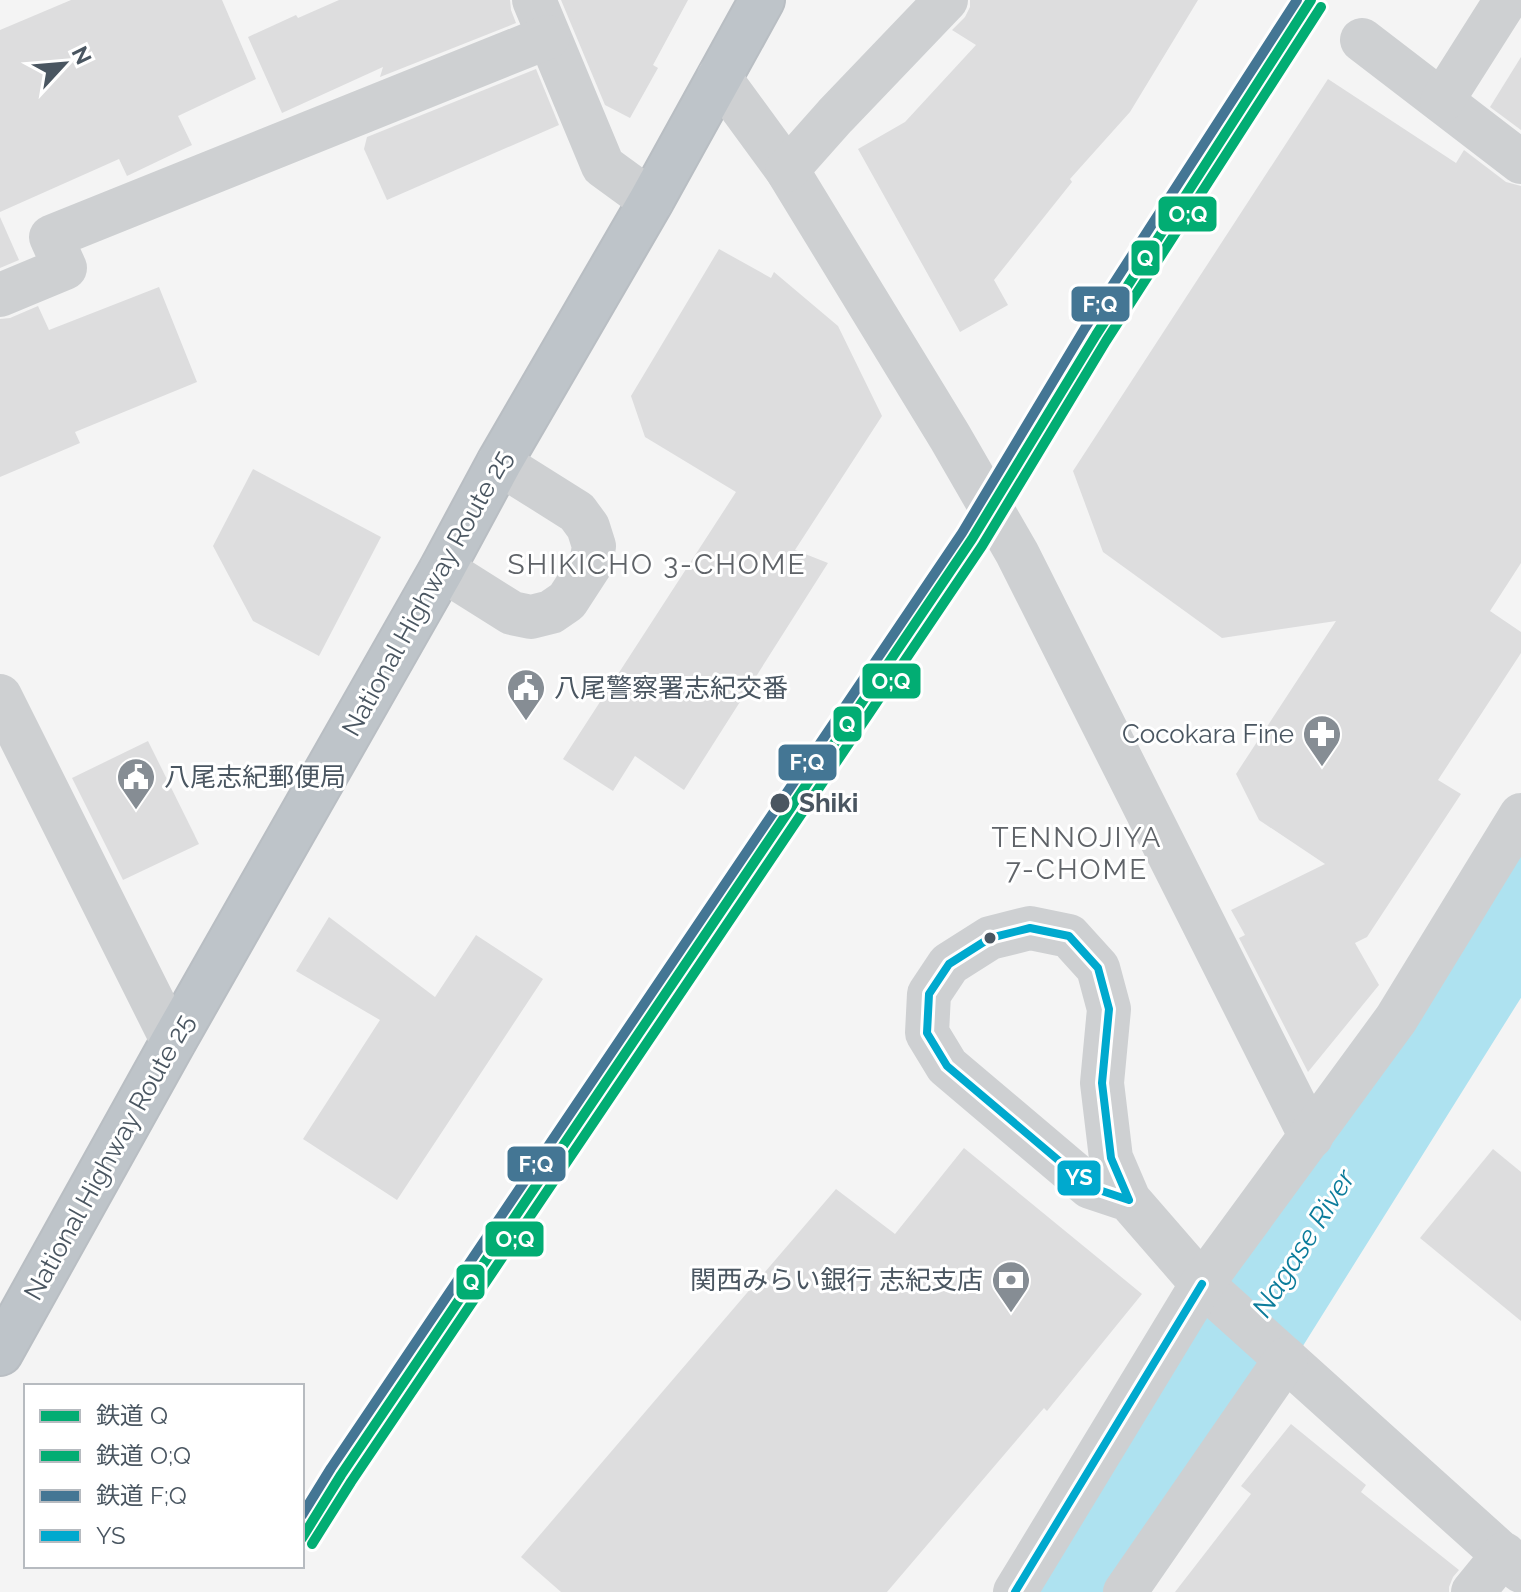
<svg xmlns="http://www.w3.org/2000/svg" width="1521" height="1592" font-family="Raleway,'Noto Sans JP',sans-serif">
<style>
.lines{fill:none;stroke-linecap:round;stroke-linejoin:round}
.river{stroke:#aee2f0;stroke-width:110}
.building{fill:#ddddde}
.highway-casing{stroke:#b9bec3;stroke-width:48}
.street{stroke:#ced0d2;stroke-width:44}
.highway{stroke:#bec4c9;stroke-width:44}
.bus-1-casing{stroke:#fff;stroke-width:14}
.bus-1{stroke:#00a9ce;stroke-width:8}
.rail-1-casing{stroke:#fff;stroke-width:16}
.rail-2-casing{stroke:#fff;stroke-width:16}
.rail-3-casing{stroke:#fff;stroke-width:16}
.rail-1{stroke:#02ad73;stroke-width:10}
.rail-2{stroke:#02ad73;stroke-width:10}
.rail-3{stroke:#447694;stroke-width:10}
.stop-dot{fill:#4a5661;stroke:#fff;stroke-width:3}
.labels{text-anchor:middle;stroke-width:6;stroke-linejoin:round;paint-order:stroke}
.street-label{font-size:26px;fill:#4a5661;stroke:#fff}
.poi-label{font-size:26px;fill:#4a5661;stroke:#fff;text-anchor:start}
.stop-label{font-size:26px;font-weight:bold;fill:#4a5661;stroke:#fff;text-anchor:start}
.neighbourhood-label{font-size:28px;letter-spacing:2px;fill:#5f6368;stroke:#fff}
.water-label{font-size:28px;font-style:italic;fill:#0c7c9b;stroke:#fff}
.line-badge{stroke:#fff;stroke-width:3}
.badge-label{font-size:22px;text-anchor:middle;font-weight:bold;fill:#fff}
</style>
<rect width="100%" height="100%" fill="#f4f4f4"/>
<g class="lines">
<!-- river -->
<path class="river" d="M 1084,1592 L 1521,894"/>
</g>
<!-- building -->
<g class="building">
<path d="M 71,0 L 222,0 L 256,79 L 178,116 L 192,145 L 127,176 L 119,159 L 0,212 L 0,30 Z"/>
<path d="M 339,0 L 510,0 L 511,10 L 516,23 L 380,77 L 383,67 L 282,113 L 248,37 L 296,15 L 298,18 Z"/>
<path d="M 561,0 L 688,0 L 653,65 L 658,68 L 630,118 L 605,105 Z"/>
<path d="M 970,0 L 1198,0 L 1130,112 L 1070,179 L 1072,182 L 994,280 L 1008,305 L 960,332 L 858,149 L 905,122 L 976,45 L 952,30 L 965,17 L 970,7 Z"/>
<path d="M 1521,57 L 1521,130 L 1490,107 Z"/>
<path d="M 536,69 L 559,125 L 387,200 L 364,149 L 367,137 Z"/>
<path d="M 1328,79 L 1456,163 L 1464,150 L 1506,182 L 1521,186 L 1521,563 L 1490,611 L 1521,632 L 1521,653 L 1438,780 L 1461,794 L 1367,937 L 1355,943 L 1379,985 L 1308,1072 L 1239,938 L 1245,935 L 1231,910 L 1325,864 L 1259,820 L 1236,774 L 1336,621 L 1222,638 L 1103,552 L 1073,471 Z"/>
<path d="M 0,217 L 19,260 L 0,268 Z"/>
<path d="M 719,249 L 771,278 L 774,272 L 838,326 L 882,416 L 795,550 L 828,563 L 684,790 L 635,756 L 613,791 L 563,759 L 736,492 L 645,437 L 631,396 Z"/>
<path d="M 159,287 L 197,382 L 75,432 L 80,443 L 0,477 L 0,319 L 10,318 L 38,306 L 49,330 Z"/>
<path d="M 253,469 L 381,537 L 319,656 L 253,621 L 213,546 Z"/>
<path d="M 148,741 L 199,844 L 123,880 L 72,778 Z"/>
<path d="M 329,917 L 435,997 L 476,935 L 543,979 L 397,1200 L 303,1139 L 380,1020 L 296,971 Z"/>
<path d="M 964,1148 L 1142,1294 L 1047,1411 L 1044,1408 L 887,1592 L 561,1592 L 521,1557 L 836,1189 L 895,1234 Z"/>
<path d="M 1493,1149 L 1521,1172 L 1521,1321 L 1420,1238 Z"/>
<path d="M 1291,1424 L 1366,1485 L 1361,1492 L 1459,1570 L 1453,1577 L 1449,1587 L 1449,1592 L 1175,1592 L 1251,1494 L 1241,1486 Z"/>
</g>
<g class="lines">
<defs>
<path id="highway" d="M 0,1353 L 173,1042 L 442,569 L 499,463 L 651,201 L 762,0"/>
</defs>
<!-- highway casing -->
<use href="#highway" class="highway-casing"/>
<!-- street -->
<g class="street">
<path d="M 534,0 L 603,166 L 651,201"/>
<path d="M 1362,40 L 1521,162"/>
<path d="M 719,77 L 787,170 L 950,437 L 1017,553 L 1311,1137"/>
<path d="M 1442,101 L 1506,0"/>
<path d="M 787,170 L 835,116 L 946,0"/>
<path d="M 0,295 L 65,268 L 51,237 L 548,37"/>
<path d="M 442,569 L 512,613 L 531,617 L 551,612 L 567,601 L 591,564 L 594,546 L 588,527 L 577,512 L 499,463"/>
<path d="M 0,696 L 173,1042"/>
<path d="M 1129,1200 L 1090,1187 L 947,1066 L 927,1033 L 929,994 L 949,964 L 990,938 L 1030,928 L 1069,936 L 1098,968 L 1109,1009 L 1102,1083 L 1111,1158 L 1129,1200 L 1202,1284 L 1521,1571"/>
<path d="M 1015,1592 L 1202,1284 L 1396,1019 L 1521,815"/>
<path d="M 1125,1592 L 1286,1359"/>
<path d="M 1473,1592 L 1504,1554"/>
</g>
<!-- highway -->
<use href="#highway" class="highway"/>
<defs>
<g id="bus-1">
<path d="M 1030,928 L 1069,936 L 1098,968 L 1109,1009 L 1102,1083 L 1111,1158 L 1129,1200 L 1090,1187 L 947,1066 L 927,1033 L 929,994 L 949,964 L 990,938 Z"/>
<path d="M 1015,1592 L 1202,1284"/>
</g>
</defs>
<!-- bus-1 casing -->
<use href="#bus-1" class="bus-1-casing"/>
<!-- bus-1 -->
<use href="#bus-1" class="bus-1"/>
<defs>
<path id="rail-1" d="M 302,1538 L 341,1475 L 972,539 L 1096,335 L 1311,0"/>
<path id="rail-2" d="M 312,1544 L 351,1482 L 982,546 L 1106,341 L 1321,7"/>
<path id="rail-3" d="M 302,1515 L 331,1468 L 962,533 L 1085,328 L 1297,0"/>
</defs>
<!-- rail-1 casing -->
<use href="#rail-1" class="rail-1-casing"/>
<!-- rail-2 casing -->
<use href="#rail-2" class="rail-2-casing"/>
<!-- rail-3 casing -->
<use href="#rail-3" class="rail-3-casing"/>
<!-- rail-1 -->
<use href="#rail-1" class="rail-1"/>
<!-- rail-2 -->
<use href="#rail-2" class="rail-2"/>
<!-- rail-3 -->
<use href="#rail-3" class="rail-3"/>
</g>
<!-- icons -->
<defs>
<symbol id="civic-pin" viewBox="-11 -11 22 30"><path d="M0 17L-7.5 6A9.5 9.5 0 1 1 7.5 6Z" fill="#868d94" stroke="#fff"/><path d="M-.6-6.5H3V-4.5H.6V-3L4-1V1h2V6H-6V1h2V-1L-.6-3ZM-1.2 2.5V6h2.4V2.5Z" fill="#fff"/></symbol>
<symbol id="pharmacy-pin" viewBox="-11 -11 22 30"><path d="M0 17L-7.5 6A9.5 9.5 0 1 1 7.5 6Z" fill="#868d94" stroke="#fff"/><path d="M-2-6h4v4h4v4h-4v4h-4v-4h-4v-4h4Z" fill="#fff"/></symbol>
<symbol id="bank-pin" viewBox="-11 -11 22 30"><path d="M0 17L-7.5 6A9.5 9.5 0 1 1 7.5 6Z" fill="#868d94" stroke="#fff"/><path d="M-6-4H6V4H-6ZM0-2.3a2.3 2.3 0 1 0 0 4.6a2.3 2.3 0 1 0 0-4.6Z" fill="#fff"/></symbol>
</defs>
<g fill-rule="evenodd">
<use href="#civic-pin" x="504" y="666" width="44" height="60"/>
<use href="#pharmacy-pin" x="1300" y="712" width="44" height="60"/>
<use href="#civic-pin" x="114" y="755" width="44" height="60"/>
<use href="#bank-pin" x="989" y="1258" width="44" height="60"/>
</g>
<!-- markers -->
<g class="stop-dot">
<circle cx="780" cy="803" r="11"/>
<circle cx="990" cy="938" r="7"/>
</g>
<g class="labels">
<!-- street labels -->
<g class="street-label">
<text transform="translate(427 593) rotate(-61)" y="9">National Highway Route 25</text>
<text transform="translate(109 1157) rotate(-61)" y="9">National Highway Route 25</text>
</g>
<!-- poi labels -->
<g class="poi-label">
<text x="554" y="697">八尾警察署志紀交番</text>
<text x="1294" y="743" text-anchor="end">Cocokara Fine</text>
<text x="164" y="786">八尾志紀郵便局</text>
<text x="983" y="1289" text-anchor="end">関西みらい銀行 志紀支店</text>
</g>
<!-- stop labels -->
<g class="stop-label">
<text x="799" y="812">Shiki</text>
</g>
<!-- neighbourhood labels -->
<g class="neighbourhood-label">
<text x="657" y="574">SHIKICHO 3-CHOME</text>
<text x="1077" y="847">TENNOJIYA<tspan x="1077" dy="32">7-CHOME</tspan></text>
</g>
<!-- water labels -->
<g class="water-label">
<text transform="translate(1303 1243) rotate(-58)" y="10">Nagase River</text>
</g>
</g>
<g class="line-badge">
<rect x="1157" y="195" width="61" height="38" rx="8" fill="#02ad73"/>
<rect x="1130" y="239" width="31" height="38" rx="8" fill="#02ad73"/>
<rect x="1070" y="285" width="61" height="38" rx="8" fill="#447694"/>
<rect x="861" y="662" width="61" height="38" rx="8" fill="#02ad73"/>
<rect x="832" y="705" width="31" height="38" rx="8" fill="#02ad73"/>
<rect x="777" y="743" width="61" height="39" rx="8" fill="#447694"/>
<rect x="506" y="1145" width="61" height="38" rx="8" fill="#447694"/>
<rect x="1056" y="1159" width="46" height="38" rx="8" fill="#00a9ce"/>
<rect x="484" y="1220" width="61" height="38" rx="8" fill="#02ad73"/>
<rect x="455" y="1263" width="31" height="38" rx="8" fill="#02ad73"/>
</g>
<g class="badge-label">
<text x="1188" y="222">O;Q</text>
<text x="1145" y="266">Q</text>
<text x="1100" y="312">F;Q</text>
<text x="891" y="689">O;Q</text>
<text x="847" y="732">Q</text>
<text x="807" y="770">F;Q</text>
<text x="536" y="1172">F;Q</text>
<text x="1079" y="1185">YS</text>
<text x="515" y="1247">O;Q</text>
<text x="471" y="1290">Q</text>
</g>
<!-- legend -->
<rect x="24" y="1384" width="280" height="184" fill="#ffffff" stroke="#b7bbc0" stroke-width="2"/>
<rect x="40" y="1410" width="40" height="12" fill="#02ad73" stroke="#b7bbc0" stroke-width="2"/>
<text x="96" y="1424" font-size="24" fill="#4a5661">鉄道 Q</text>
<rect x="40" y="1450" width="40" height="12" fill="#02ad73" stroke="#b7bbc0" stroke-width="2"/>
<text x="96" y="1464" font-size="24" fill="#4a5661">鉄道 O;Q</text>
<rect x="40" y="1490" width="40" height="12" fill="#447694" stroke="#b7bbc0" stroke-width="2"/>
<text x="96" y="1504" font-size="24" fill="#4a5661">鉄道 F;Q</text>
<rect x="40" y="1530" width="40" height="12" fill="#00a9ce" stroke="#b7bbc0" stroke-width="2"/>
<text x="96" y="1544" font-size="24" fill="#4a5661">YS</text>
<!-- north arrow -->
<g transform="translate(64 64) rotate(64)" stroke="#ffffff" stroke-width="6" paint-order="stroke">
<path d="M0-6L14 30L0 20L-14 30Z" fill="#4a5661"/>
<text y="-12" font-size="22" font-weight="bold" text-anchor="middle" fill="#4a5661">N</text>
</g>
</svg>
